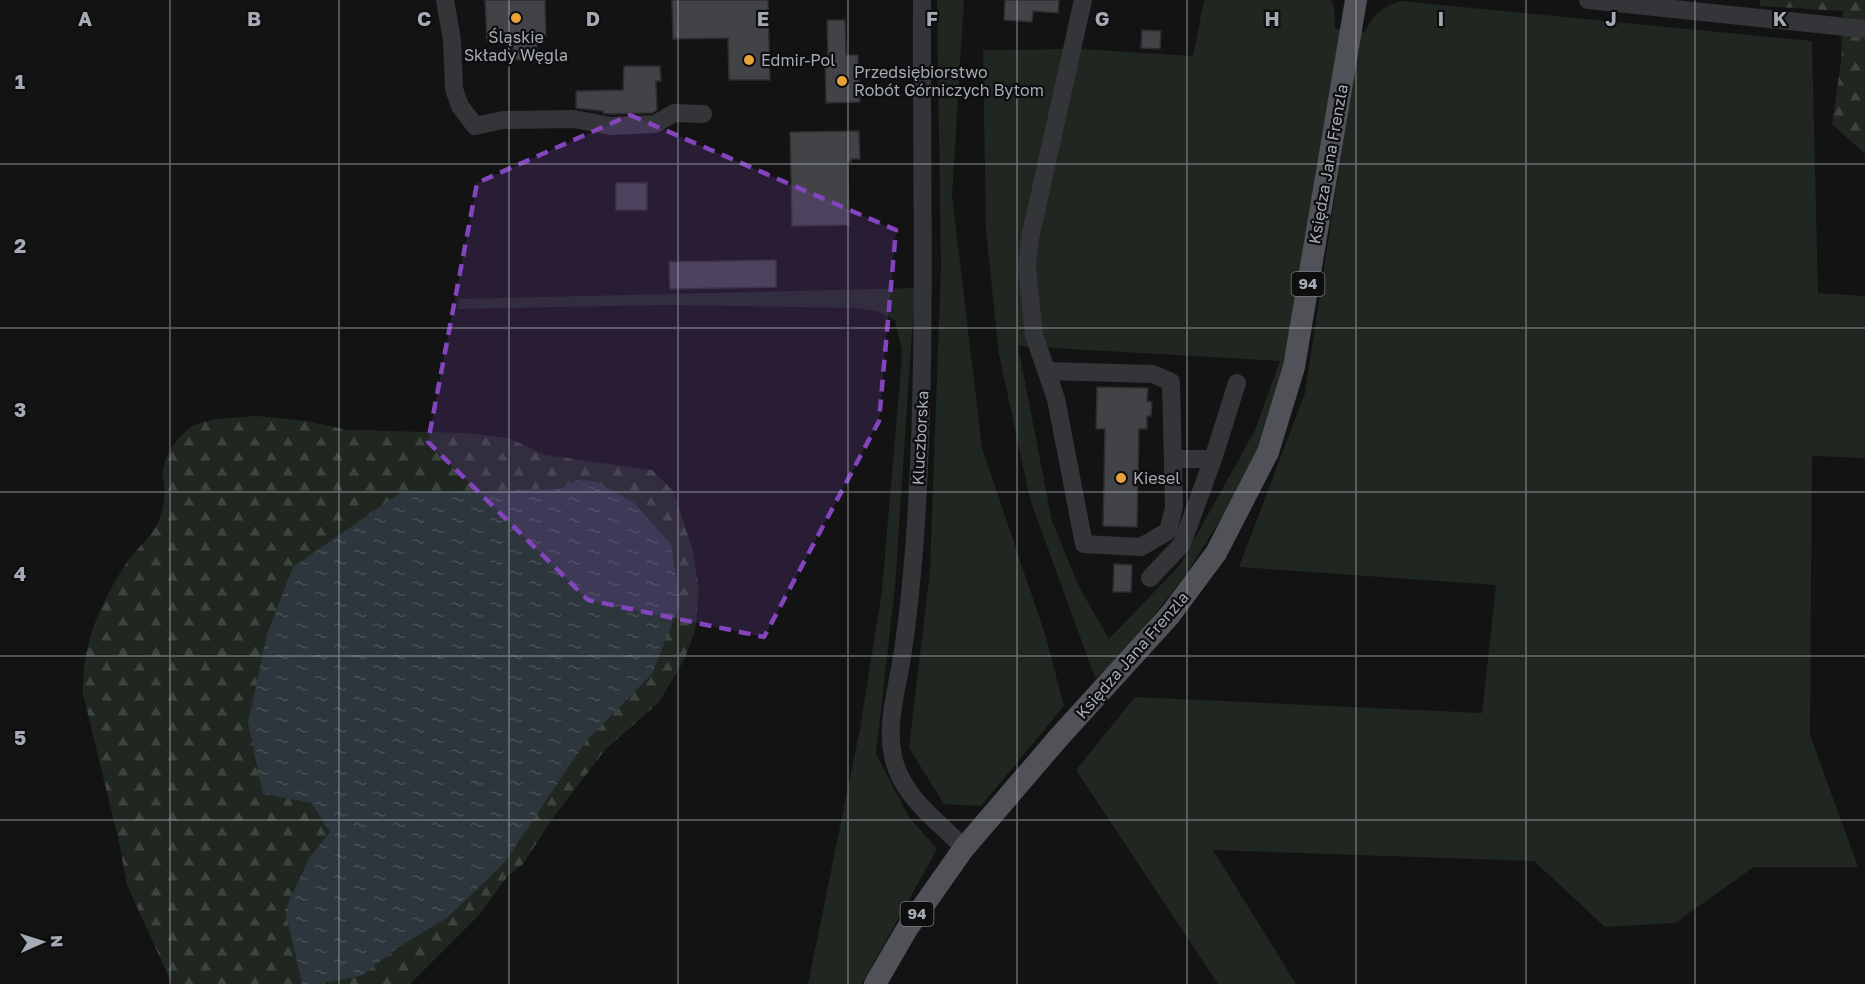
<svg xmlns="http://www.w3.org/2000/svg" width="1865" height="984" font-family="'Golos Text',sans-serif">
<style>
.green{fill:#1f2720;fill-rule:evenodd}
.forest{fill:url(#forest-firs)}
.water{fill:url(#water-ripples)}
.building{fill:#424347;stroke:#2d2d30;stroke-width:1.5}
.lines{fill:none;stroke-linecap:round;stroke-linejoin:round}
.minor{stroke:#343539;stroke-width:18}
.major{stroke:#505258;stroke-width:22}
.marked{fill:#8345bd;fill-opacity:0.2;stroke:#8345bd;stroke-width:4.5;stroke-dasharray:12 8;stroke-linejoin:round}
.grid{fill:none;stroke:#a5abb4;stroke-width:1.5;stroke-opacity:0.55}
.poi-dot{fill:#e8a238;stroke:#0e0e0f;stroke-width:2}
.labels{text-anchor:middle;stroke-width:4.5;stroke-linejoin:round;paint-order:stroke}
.shield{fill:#0e0e0f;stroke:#787c82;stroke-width:1.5}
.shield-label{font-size:15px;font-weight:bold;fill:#a5abb4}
.poi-label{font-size:16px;fill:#a5abb4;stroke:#0e0e0f;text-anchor:start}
.street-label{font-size:16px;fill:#a5abb4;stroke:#0e0e0f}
.grid-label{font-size:20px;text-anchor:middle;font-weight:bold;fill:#a5abb4;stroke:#0e0e0f;stroke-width:4.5;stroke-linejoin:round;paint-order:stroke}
</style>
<defs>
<pattern id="forest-firs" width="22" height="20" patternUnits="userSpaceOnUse" patternTransform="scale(1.5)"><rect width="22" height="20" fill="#1f2720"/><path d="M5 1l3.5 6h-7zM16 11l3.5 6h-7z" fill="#3d443e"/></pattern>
<pattern id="water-ripples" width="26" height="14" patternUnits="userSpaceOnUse" patternTransform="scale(1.5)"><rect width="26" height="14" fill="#2d363c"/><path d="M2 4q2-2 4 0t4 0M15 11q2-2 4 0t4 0" fill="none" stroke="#485056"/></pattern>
</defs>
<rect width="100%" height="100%" fill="#131314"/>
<!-- green -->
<g class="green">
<path d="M 937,0 L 964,0 L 952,195 L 982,448 L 1045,634 L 1064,706 L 981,806 L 944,804 L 909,748 L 930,570 L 941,267 Z"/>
<path d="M 1204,0 L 1331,0 L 1334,8 L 1335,28 L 1341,30 L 1285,362 L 1265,436 L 1232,501 L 1188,572 L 1120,658 L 1095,678 L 1030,499 L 999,354 L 986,232 L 983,50 L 1080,49 L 1193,56 ZM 1018,346 L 1280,361 L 1255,430 L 1180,565 L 1109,639 L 1079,587 L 1052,521 Z"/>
<path d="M 1401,1 L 1812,41 L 1818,293 L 1865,296 L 1865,458 L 1812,456 L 1810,735 L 1858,867 L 1754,867 L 1675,923 L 1605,927 L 1534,861 L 1213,850 L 1296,984 L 1218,984 L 1076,770 L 1135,697 L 1482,713 L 1496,585 L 1239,567 L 1305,393 L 1360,31 L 1365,32 C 1372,14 1384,6 1401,1 Z"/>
<path d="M 915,288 L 895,586 L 876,754 L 909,817 L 937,849 L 862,984 L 808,984 L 860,729 L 882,590 L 901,368 L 902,351 L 895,320 L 879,312 L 856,308 L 666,305 L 458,309 L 459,299 Z"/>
</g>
<!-- forest -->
<g class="forest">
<path d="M 1760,0 L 1865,0 L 1865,154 L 1832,124 L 1841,62 L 1843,11 L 1760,6 Z"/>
<path d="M 257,416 L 306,421 L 348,430 L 466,433 L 509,438 L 545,455 L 652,470 L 674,492 L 693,552 L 699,589 L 695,631 L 684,660 L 659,702 L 605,750 L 552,819 L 523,864 L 507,877 L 479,915 L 410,984 L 319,984 L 361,976 L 505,862 L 586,741 L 652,674 L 577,480 L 559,489 L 400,493 L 263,794 L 311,803 L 330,832 L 309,858 L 285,910 L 302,984 L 172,984 L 127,885 L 119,842 L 83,694 C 81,645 101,602 127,562 C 136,549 152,537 158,522 C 163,511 165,499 164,487 C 164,481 162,474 163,469 C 166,454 176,439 187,430 C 201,417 239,418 257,416 Z"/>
</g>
<!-- water -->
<path class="water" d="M 577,480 L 597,482 L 633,502 L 671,544 L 680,604 L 652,674 L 586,741 L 505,862 L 448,917 L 396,949 L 361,976 L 319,984 L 302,984 L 285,910 L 309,858 L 330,832 L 311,803 L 263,794 L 248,723 L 267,634 L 293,567 L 400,493 L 559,489 Z"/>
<!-- building -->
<g class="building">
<path d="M 485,0 L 545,0 L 546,36 L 537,36 L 537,60 L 513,60 L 513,41 L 487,41 Z"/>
<path d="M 672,0 L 768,0 L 770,80 L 729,80 L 728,38 L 673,39 Z"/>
<path d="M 1005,0 L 1059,0 L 1058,13 L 1033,11 L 1032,22 L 1004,20 Z"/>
<path d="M 827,20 L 845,20 L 846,55 L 858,55 L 860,102 L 826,103 L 825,56 L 828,56 Z"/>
<path d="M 1142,30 L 1161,31 L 1160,49 L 1141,48 Z"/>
<path d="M 624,66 L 660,66 L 661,81 L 656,81 L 657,110 L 652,113 L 609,114 L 603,113 L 603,111 L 576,108 L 576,91 L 623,90 Z"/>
<path d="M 859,131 L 860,159 L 851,159 L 851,162 L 848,162 L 849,225 L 792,226 L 790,132 Z"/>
<rect x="616" y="183" width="31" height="27"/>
<path d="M 776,260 L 776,287 L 670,289 L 669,262 Z"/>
<path d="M 1097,387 L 1148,388 L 1147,401 L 1152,402 L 1151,416 L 1147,416 L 1147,429 L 1139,429 L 1137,527 L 1103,526 L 1105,429 L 1096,429 Z"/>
<path d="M 1114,564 L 1132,565 L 1131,592 L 1113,592 Z"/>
</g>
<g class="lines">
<!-- minor -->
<g class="minor">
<path d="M 445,0 L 452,40 L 454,89 L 460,106 L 475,126 L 503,120 L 574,119 L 611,126 L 655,124 L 674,113 L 703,114"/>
<path d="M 922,0 C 921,174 927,348 916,522 C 913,567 909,612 902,657 C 897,689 886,724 893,756 C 901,796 937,820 964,848"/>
<path d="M 1588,0 L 1865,29"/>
<path d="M 1046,371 L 1153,374 L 1171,382 L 1174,507 L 1168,531 L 1141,547 L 1084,544 L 1056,399 L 1034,335 L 1027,268 L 1030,238 L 1083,0"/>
<path d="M 1173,459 L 1213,459"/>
<path d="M 1150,578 L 1182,544 L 1213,459 L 1237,383"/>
</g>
<!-- major -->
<path class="major" d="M 875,984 L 907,929 L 964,848 L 1060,736 L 1170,615 L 1216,553 L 1268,452 L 1294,367 L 1356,0"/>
</g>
<!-- marked area -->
<path class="marked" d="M 630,115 L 896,230 L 879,421 L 764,637 L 588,600 L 428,442 L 477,183 Z"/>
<!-- grid -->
<path class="grid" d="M 170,0 L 170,984M 339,0 L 339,984M 509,0 L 509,984M 678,0 L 678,984M 848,0 L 848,984M 1017,0 L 1017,984M 1187,0 L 1187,984M 1356,0 L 1356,984M 1526,0 L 1526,984M 1695,0 L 1695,984M 0,164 L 1865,164M 0,328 L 1865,328M 0,492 L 1865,492M 0,656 L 1865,656M 0,820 L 1865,820"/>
<!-- markers -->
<g class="poi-dot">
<circle cx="516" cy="18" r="6"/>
<circle cx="749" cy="60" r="6"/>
<circle cx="842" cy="81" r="6"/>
<circle cx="1121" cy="478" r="6"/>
</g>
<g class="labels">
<!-- shield labels -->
<g class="shield">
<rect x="1291.5" y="272" width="33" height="24" rx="4.5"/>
<rect x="900.5" y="902" width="33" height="24" rx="4.5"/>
</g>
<g class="shield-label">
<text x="1308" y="289">94</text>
<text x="917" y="919">94</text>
</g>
<!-- poi labels -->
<g class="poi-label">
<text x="516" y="43" text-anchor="middle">Śląskie<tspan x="516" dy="18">Składy Węgla</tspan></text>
<text x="761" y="66">Edmir-Pol</text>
<text x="854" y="78">Przedsiębiorstwo<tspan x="854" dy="18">Robót Górniczych Bytom</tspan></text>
<text x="1133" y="484">Kiesel</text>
</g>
<!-- street labels -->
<g class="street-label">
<text transform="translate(1328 164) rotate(-80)" y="6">Księdza Jana Frenzla</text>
<text transform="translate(920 438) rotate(-87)" y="6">Kluczborska</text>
<text transform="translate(1132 655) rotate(-49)" y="6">Księdza Jana Frenzla</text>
</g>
</g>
<g class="grid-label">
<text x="85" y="26">A</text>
<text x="254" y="26">B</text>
<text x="424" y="26">C</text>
<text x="593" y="26">D</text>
<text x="763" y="26">E</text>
<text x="932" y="26">F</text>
<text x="1102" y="26">G</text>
<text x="1272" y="26">H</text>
<text x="1441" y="26">I</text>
<text x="1611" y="26">J</text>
<text x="1780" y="26">K</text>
<text x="20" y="89">1</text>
<text x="20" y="253">2</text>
<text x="20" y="417">3</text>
<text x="20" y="581">4</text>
<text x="20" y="745">5</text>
</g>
<!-- north arrow -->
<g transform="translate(42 942) rotate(87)" stroke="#0e0e0f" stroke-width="4.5" paint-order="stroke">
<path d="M0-4.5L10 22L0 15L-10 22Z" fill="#a5abb4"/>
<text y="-9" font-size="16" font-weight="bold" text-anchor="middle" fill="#a5abb4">N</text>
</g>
</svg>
